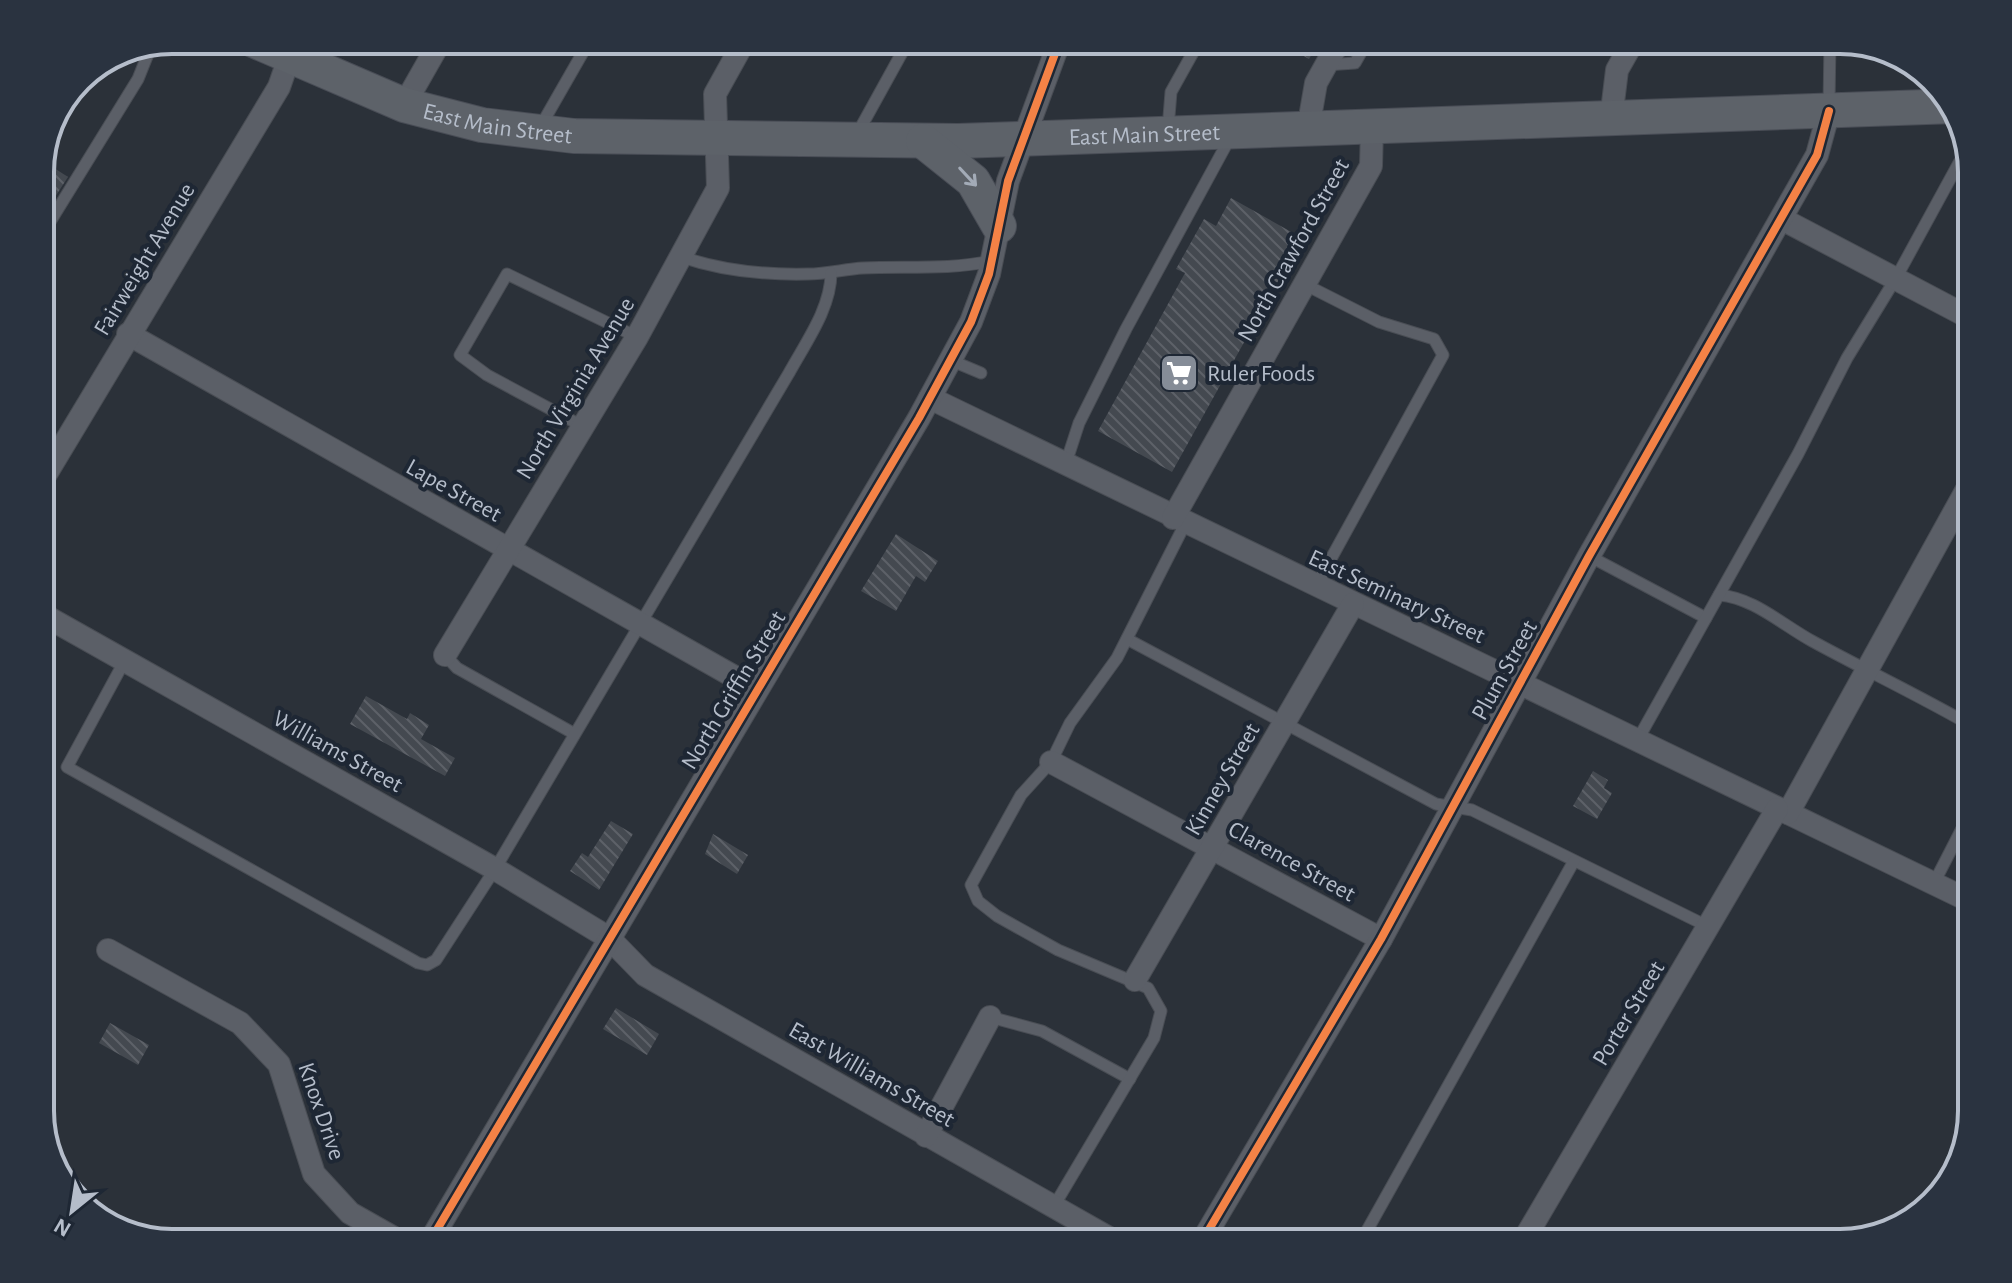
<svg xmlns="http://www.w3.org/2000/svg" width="2012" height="1283" font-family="'Alegreya Sans',sans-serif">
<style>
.building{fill:url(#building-back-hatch)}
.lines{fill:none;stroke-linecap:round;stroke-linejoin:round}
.service-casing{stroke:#494d54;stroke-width:13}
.minor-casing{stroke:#494d54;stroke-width:24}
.primary-casing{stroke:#494d56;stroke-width:36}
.service{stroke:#5b5f67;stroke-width:11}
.minor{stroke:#5b5f67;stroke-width:22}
.primary{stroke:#5d6269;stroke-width:34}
.cycleway-casing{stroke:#1e2734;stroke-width:13}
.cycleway{stroke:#f48246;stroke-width:8}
.oneway{stroke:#a3abb7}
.labels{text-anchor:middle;stroke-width:8;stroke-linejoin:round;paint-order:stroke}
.street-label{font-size:24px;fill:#b5bdca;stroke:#1e2734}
.poi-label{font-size:24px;fill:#b5bdca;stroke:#1e2734;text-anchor:start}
.rim{fill:none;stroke:#b5bdca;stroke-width:4}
</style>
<defs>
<pattern id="building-back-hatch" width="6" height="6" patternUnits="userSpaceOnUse" patternTransform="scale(2)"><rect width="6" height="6" fill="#444950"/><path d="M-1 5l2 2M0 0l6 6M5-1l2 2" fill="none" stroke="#5d6168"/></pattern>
</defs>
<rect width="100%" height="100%" fill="#2b3139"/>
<!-- building -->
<g class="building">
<path d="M 1276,40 L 1320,40 L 1309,59 Z"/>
<path d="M 51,166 L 68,177 L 55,197 L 40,188 Z"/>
<path d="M 1231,198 L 1302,238 L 1172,472 L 1098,431 L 1185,273 L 1176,269 L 1204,219 L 1216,226 Z"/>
<path d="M 896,534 L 938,561 L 925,582 L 916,576 L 896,611 L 861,591 Z"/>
<path d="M 366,696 L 407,719 L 410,713 L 429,725 L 421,739 L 455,758 L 445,776 L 350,724 Z"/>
<path d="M 1593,771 L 1608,780 L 1604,788 L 1612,793 L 1597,819 L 1573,806 Z"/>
<path d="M 611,821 L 633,834 L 599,890 L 570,871 L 582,853 L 588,857 Z"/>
<path d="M 713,834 L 748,855 L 737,874 L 705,854 Z"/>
<path d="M 616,1008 L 659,1034 L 647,1055 L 603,1029 Z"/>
<path d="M 110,1023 L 149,1045 L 138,1065 L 99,1043 Z"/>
</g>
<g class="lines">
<defs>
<g id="service">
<path d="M 1326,65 L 1355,63 L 1368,40"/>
<path d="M 1829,106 L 1830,40"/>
<path d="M 539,129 L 590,40"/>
<path d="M 1168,129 L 1171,92 L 1200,40"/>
<path d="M 856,136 L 909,40"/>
<path d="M 40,238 L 138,79 L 150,49"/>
<path d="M 682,257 C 723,271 765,275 808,274 C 827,274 845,269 863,268 C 906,266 949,270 991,261"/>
<path d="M 1304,284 L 1379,322 L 1434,339 L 1443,355 L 1316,586"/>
<path d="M 950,360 L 981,373"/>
<path d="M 582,426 L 487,375 L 460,355 L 507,274 L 637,337"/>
<path d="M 1065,466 L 1079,423 L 1126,329 L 1231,136"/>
<path d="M 1589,556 L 1706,618"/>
<path d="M 1719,595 C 1754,598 1781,624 1812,641 C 1865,670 1920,696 1972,726"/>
<path d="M 1127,639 L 1436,804 L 1472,810 L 1709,927"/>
<path d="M 445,655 L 457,668 L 573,733"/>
<path d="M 124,662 L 67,767 L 418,963 L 427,965 L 436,960 L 495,869 L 789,373 C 806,342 831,308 831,273"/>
<path d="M 1637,741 L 1798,454 L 1847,358 L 1896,278 L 1967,148"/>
<path d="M 1934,883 L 1972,809"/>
<path d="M 990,1017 L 1042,1031 L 1130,1079"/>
<path d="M 1054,1206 L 1154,1038 L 1161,1011 L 1148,988 L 1058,950 L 997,916 L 978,901 L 971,885 L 1021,795 L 1051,762 L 1070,723 L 1117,658 L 1185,524"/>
<path d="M 1360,1243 L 1574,861"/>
</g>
<g id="minor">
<path d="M 404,105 L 441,40"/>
<path d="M 1611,119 L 1617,70 L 1634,40"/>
<path d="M 1308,129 L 1316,83 L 1340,40"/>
<path d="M 1782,219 L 1972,319"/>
<path d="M 128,334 L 756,689"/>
<path d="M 930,398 L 1972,902"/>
<path d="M 40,484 L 279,87 L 289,58"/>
<path d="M 1173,518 L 1371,166 L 1372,127"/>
<path d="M 40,613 L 495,869 L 609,938 L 645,975 L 1118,1243"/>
<path d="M 445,655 L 637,337 L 718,188 L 715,94 L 745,40"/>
<path d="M 1051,762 L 1381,939"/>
<path d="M 1788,813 L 1972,480"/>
<path d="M 108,950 L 240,1023 L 279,1064 L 314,1174 L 350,1213 L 403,1243"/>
<path d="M 1135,980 L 1353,604"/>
<path d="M 926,1136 L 990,1017"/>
<path d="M 429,1243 L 919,418 L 971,322 L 989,274 L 1008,181 L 1060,40"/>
<path d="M 1201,1243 L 1381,939 L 1589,556 L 1817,155 L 1829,111"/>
<path d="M 1522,1243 L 1777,809"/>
</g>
<g id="primary">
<path id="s1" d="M 253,40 L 404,105 L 482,125 L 574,136 L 958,141 L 1955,106"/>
<path d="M 923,141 L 973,181 L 999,226"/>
</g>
</defs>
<!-- service casing -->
<use href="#service" class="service-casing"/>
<!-- minor casing -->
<use href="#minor" class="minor-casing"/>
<!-- primary casing -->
<use href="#primary" class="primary-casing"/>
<!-- service -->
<use href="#service" class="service"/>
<!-- minor -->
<use href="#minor" class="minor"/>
<!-- primary -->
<use href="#primary" class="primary"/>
<defs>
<g id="cycleway">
<path d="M 429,1243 L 919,418 L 971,322 L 989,274 L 1008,181 L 1060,40"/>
<path d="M 1201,1243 L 1381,939 L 1589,556 L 1817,155 L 1829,111"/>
</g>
</defs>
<!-- cycleway casing -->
<use href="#cycleway" class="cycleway-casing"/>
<!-- cycleway -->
<use href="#cycleway" class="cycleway"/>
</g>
<!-- one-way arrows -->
<defs><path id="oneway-shaft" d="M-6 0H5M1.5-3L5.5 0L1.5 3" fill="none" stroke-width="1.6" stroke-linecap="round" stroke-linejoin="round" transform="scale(2)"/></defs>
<use class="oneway" href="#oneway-shaft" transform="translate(968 177) rotate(47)"/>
<!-- icons -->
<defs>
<symbol id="supermarket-square" viewBox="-11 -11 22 22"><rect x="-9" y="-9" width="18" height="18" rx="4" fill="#858c97" stroke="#1e2734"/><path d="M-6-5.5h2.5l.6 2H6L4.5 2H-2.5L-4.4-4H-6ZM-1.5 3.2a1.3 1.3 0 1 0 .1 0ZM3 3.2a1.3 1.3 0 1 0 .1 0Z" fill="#fff"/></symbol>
</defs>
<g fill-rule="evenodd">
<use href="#supermarket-square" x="1157" y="351" width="44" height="44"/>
</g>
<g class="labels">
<!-- street labels -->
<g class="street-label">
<text dy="8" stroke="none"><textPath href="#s1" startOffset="260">East Main Street</textPath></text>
<text dy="8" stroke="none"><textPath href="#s1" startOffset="908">East Main Street</textPath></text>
<text transform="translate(1293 250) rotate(-61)" y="8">North Crawford Street</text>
<text transform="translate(144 259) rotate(-59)" y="8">Fairweight Avenue</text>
<text transform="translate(575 388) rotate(-59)" y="8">North Virginia Avenue</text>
<text transform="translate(454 490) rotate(29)" y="8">Lape Street</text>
<text transform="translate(1397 596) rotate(25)" y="8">East Seminary Street</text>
<text transform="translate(1504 670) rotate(-61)" y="8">Plum Street</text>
<text transform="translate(733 690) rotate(-59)" y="8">North Griffin Street</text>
<text transform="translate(338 751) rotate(29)" y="8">Williams Street</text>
<text transform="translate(1222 779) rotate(-60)" y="8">Kinney Street</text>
<text transform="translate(1292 861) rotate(29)" y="8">Clarence Street</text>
<text transform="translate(1628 1013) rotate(-59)" y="8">Porter Street</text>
<text transform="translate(872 1074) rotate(30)" y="8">East Williams Street</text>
<text transform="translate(322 1111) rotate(71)" y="8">Knox Drive</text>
</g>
<!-- poi labels -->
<g class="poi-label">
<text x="1207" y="381">Ruler Foods</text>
</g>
</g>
<!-- crop -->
<path d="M0 0H2012V1283H0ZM172 54H1840A118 118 0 0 1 1958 172V1111A118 118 0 0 1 1840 1229H172A118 118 0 0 1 54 1111V172A118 118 0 0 1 172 54Z" fill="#2a3340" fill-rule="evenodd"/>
<path class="rim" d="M172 54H1840A118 118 0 0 1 1958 172V1111A118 118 0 0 1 1840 1229H172A118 118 0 0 1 54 1111V172A118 118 0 0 1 172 54Z"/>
<!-- north arrow -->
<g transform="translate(72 1211) rotate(210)" stroke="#1e2734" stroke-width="6" paint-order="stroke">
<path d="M0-6L14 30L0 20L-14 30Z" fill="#b5bdca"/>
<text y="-12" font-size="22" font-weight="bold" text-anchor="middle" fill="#b5bdca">N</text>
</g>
</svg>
